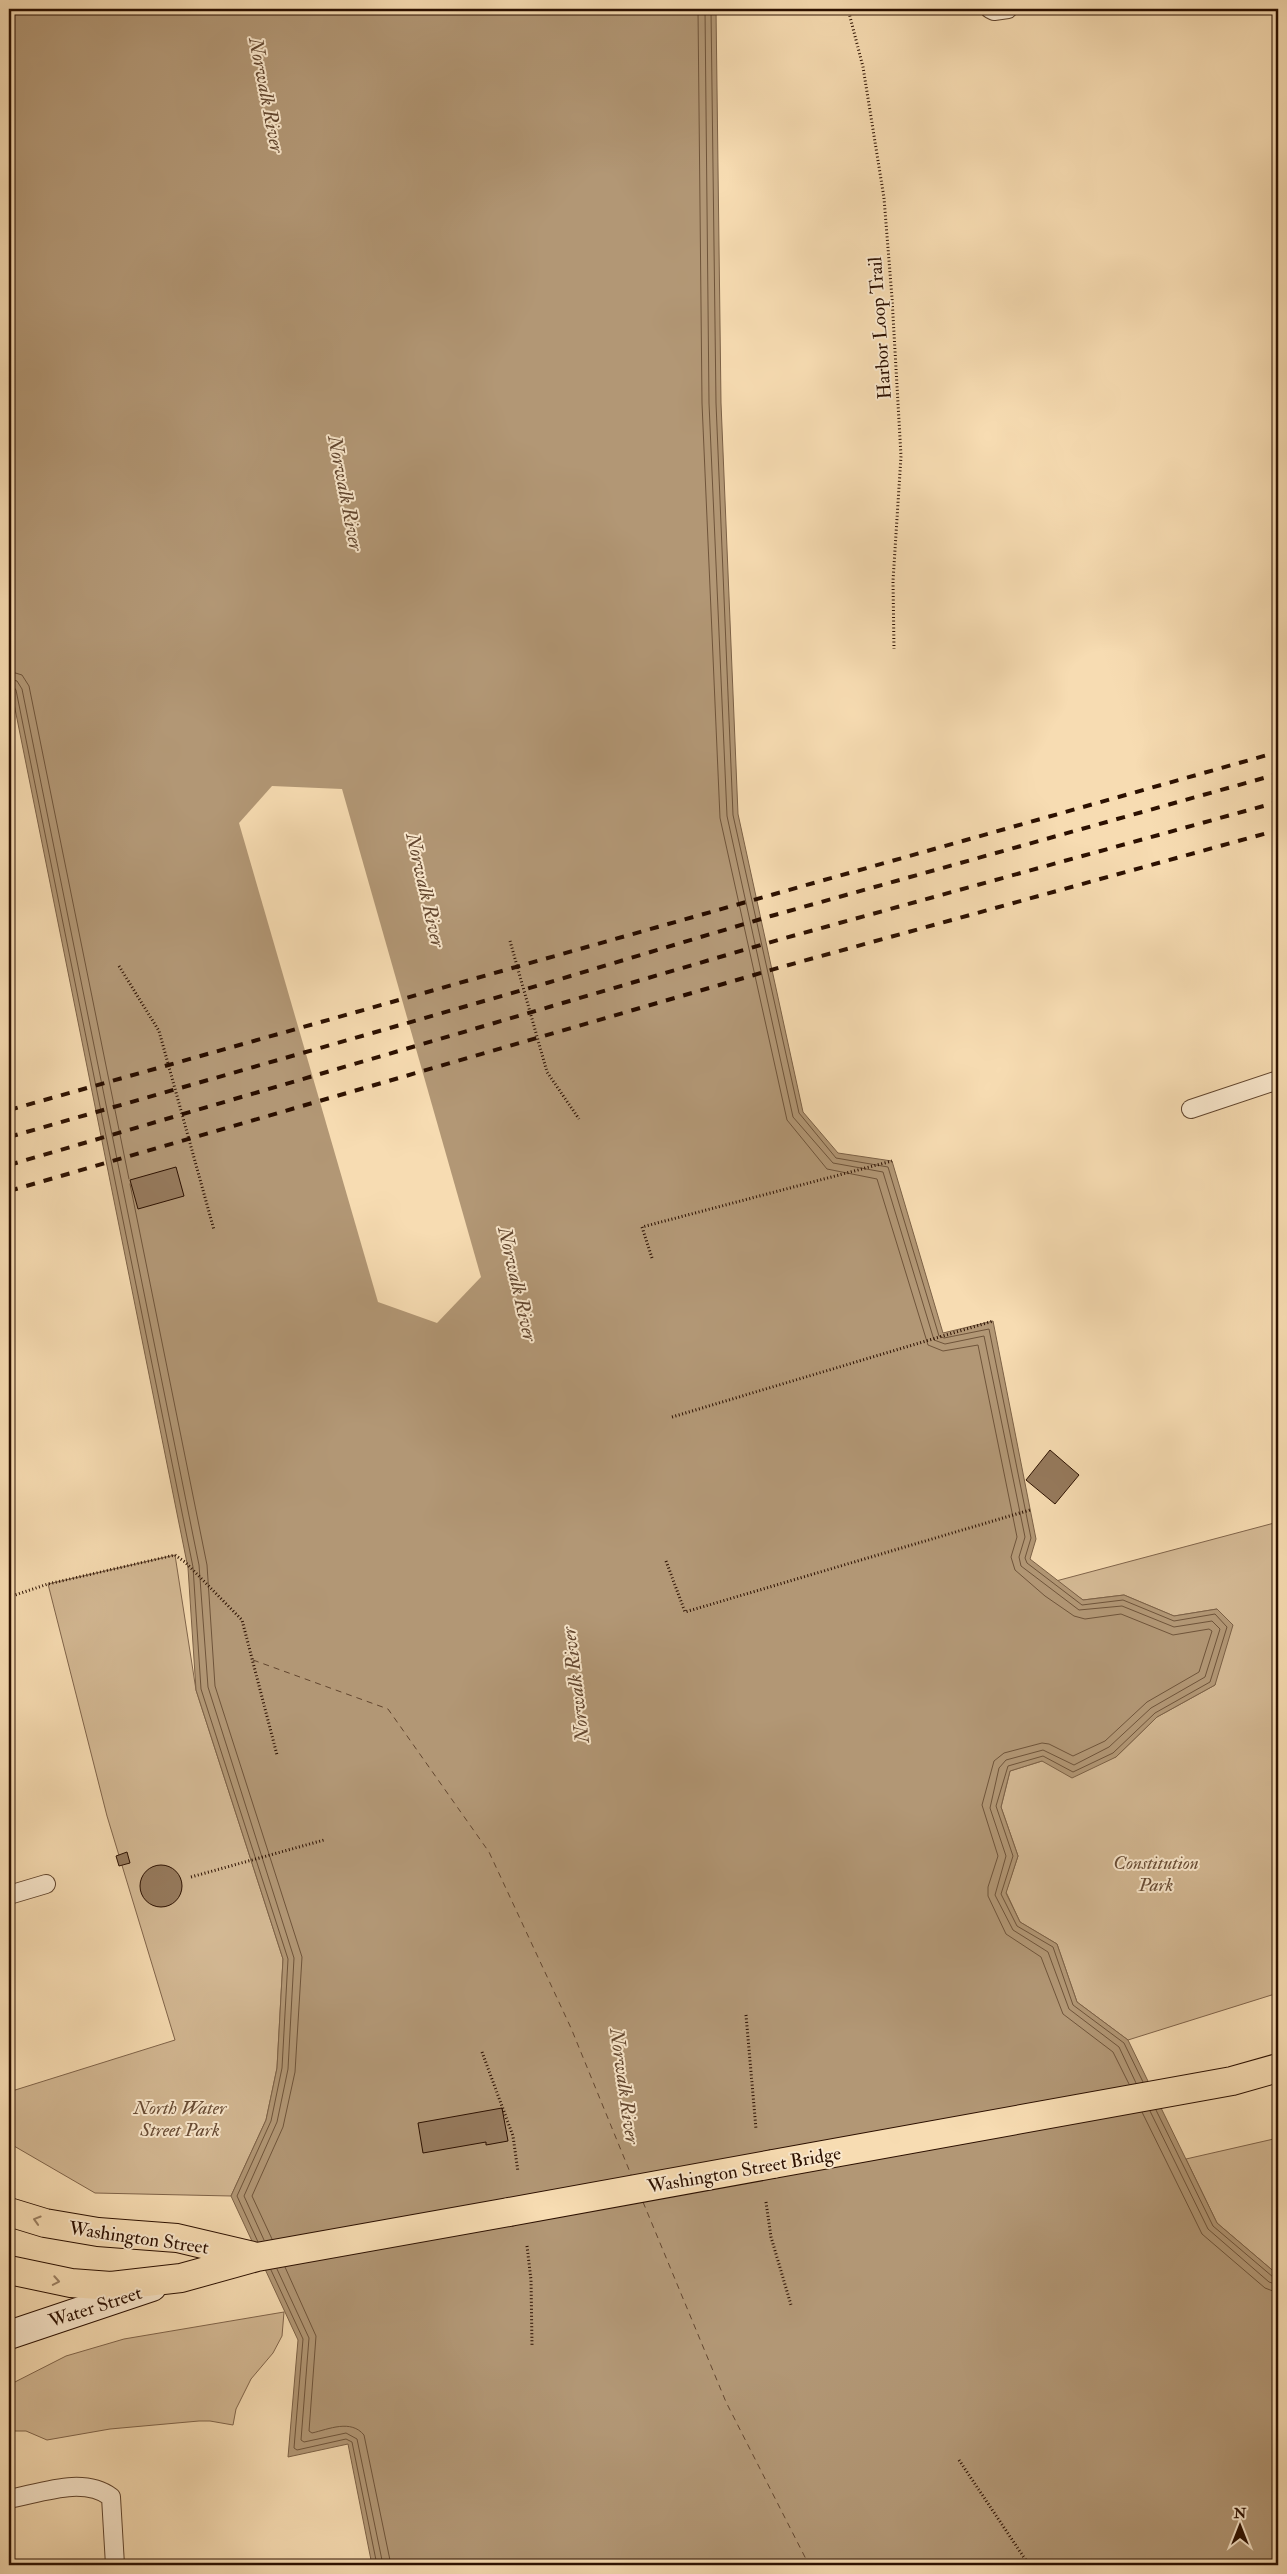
<svg xmlns="http://www.w3.org/2000/svg" width="1287" height="2574" font-family="'IM FELL Double Pica',serif">
<style>
.park{fill:#d4b994;stroke:#80644a}
.water{fill:#b29775;stroke:#7c6146}
.pier{fill:#f7dcb2}
.lines{fill:none;stroke-linecap:round;stroke-linejoin:round}
.shore{stroke:#6f543a;stroke-width:1}
.ferry{stroke:#62462f;stroke-width:1;stroke-dasharray:6 5;stroke-linecap:butt}
.building{fill:#967a5d;stroke:#2c1000}
.service-casing{stroke:#5f432c;stroke-width:20}
.secondary-casing{stroke:#2c1000;stroke-width:30}
.primary-casing{stroke:#2c1000;stroke-width:30}
.path{stroke:#2c1000;stroke-width:3;stroke-dasharray:1 2.5;stroke-linecap:butt}
.service{stroke:#fae8cd;stroke-width:18}
.secondary{stroke:#fae8cd;stroke-width:28}
.primary{stroke:#f7dcb2;stroke-width:28}
.rail{stroke:#2c1000;stroke-width:4;stroke-dasharray:9 9;stroke-linecap:butt}
.primary-bridge-casing{stroke:#2c1000;stroke-width:30;stroke-linecap:butt}
.primary-bridge{stroke:#f7dcb2;stroke-width:28}
.oneway{stroke:#9c8062}
.labels{text-anchor:middle;stroke-width:4;stroke-linejoin:round;paint-order:stroke}
.street-label{font-size:19px;fill:#2c1000;stroke:#fae8cd}
.park-label{font-size:19px;font-style:italic;fill:#674b34;stroke:#fae8cd}
.water-label{font-size:20px;font-style:italic;fill:#62462f;stroke:#fae8cd}
</style>
<rect width="100%" height="100%" fill="#f7dcb2"/>
<filter id="stains"><feTurbulence type="fractalNoise" baseFrequency=".004" numOctaves="4"/><feColorMatrix values="0 0 0 0 .2 0 0 0 0 .09 0 0 0 0 .02 0 0 0 .5 -.17"/></filter>
<radialGradient id="worn" r=".72"><stop offset=".6" stop-color="#630" stop-opacity="0"/><stop offset="1" stop-color="#630" stop-opacity=".3"/></radialGradient>
<!-- park -->
<g class="park">
<path d="M 1278,1522 L 1278,1993 L 1128,2040 L 1077,2002 L 1057,1944 L 1020,1922 L 1006,1892 L 1018,1856 L 1001,1807 L 1010,1771 L 1042,1761 L 1116,1757 L 1157,1717 L 1215,1685 L 1217,1609 L 1174,1616 L 1124,1595 L 1083,1600 L 1056,1581 Z"/>
<path d="M 175,1555 L 196,1690 L 283,1959 L 277,2068 L 266,2120 L 231,2196 L 95,2193 L 14,2146 L 12,2091 L 175,2040 L 107,1816 L 48,1584 Z"/>
<path d="M 1278,2138 L 1278,2275 L 1217,2223 L 1186,2159 Z"/>
<path d="M 284,2312 L 282,2336 L 273,2353 L 251,2379 L 236,2409 L 233,2425 L 210,2421 L 199,2421 L 110,2429 L 47,2440 L 26,2431 L 9,2431 L 9,2385 L 66,2356 L 124,2339 Z"/>
</g>
<!-- water -->
<path class="water" d="M 9,9 L 716,9 L 721,403 L 738,814 L 803,1112 L 838,1153 L 892,1161 L 943,1333 L 993,1321 L 1036,1539 L 1030,1559 L 1083,1600 L 1124,1595 L 1174,1616 L 1217,1609 L 1233,1625 L 1215,1685 L 1157,1717 L 1116,1757 L 1072,1778 L 1042,1761 L 1010,1771 L 1001,1807 L 1018,1856 L 1006,1893 L 1020,1922 L 1057,1944 L 1077,2002 L 1128,2040 L 1217,2223 L 1278,2275 L 1278,2565 L 372,2565 L 348,2444 L 288,2457 L 298,2340 L 231,2196 L 266,2120 L 277,2068 L 283,1959 L 196,1690 L 188,1568 L 9,679 Z"/>
<!-- pier -->
<path class="pier" d="M 272,786 L 342,789 L 481,1277 L 437,1323 L 378,1302 L 239,823 Z"/>
<g class="lines">
<!-- shore -->
<g class="shore">
<path d="M 698,9 L 702,403 L 720,818 L 787,1120 L 827,1169 L 877,1179 L 928,1345 L 943,1351 L 978,1345 L 1017,1537 L 1011,1557 L 1015,1570 L 1045,1596 L 1074,1616 L 1085,1619 L 1121,1614 L 1173,1635 L 1209,1629 L 1212,1631 L 1199,1672 L 1147,1702 L 1105,1741 L 1073,1756 L 1049,1744 L 1042,1743 L 1004,1753 L 994,1761 L 982,1805 L 998,1856 L 988,1887 L 988,1896 L 1006,1934 L 1041,1957 L 1063,2014 L 1113,2052 L 1129,2084"/>
<path d="M 705,9 L 709,403 L 727,816 L 793,1117 L 833,1163 L 883,1172 L 934,1340 L 945,1344 L 984,1336 L 1025,1537 L 1019,1557 L 1021,1566 L 1079,1610 L 1122,1606 L 1174,1627 L 1212,1621 L 1220,1629 L 1205,1677 L 1151,1708 L 1109,1747 L 1074,1765 L 1043,1750 L 1006,1760 L 999,1768 L 990,1808 L 1006,1856 L 995,1895 L 1013,1930 L 1048,1952 L 1069,2009 L 1119,2047 L 1136,2083"/>
<path d="M 711,9 L 716,403 L 733,815 L 799,1113 L 836,1158 L 888,1167 L 939,1336 L 944,1338 L 989,1329 L 1031,1538 L 1025,1558 L 1027,1563 L 1082,1605 L 1123,1600 L 1174,1621 L 1215,1614 L 1227,1627 L 1210,1682 L 1155,1713 L 1113,1753 L 1073,1772 L 1043,1756 L 1008,1766 L 996,1806 L 1013,1856 L 1001,1894 L 1017,1926 L 1053,1947 L 1073,2005 L 1124,2043 L 1143,2082"/>
<path d="M 9,671 L 22,675 L 29,686 L 129,1179"/>
<path d="M 9,679 L 17,681 L 22,689 L 199,1565 L 208,1687 L 294,1958 L 288,2069 L 277,2122 L 244,2196 L 264,2240"/>
<path d="M 9,685 L 13,686 L 16,690 L 193,1567 L 201,1689 L 288,1959 L 282,2068 L 271,2121 L 237,2196 L 258,2242"/>
<path d="M 130,1184 L 207,1565 L 215,1686 L 302,1957 L 295,2072 L 283,2127 L 252,2196 L 272,2239"/>
<path d="M 1156,2110 L 1213,2226 L 1273,2277 L 1278,2279"/>
<path d="M 1150,2111 L 1208,2229 L 1269,2282 L 1278,2285"/>
<path d="M 1142,2112 L 1202,2234 L 1265,2288 L 1278,2293"/>
<path d="M 285,2267 L 316,2336 L 309,2431 L 312,2433 C 329,2429 351,2419 364,2435 L 391,2565"/>
<path d="M 277,2269 L 309,2338 L 301,2440 L 304,2442 L 346,2433 L 357,2439 L 383,2565"/>
<path d="M 271,2270 L 303,2339 L 294,2448 L 297,2450 L 346,2439 L 352,2442 L 377,2565"/>
</g>
<!-- ferry -->
<g class="ferry">
<path d="M 253,1660 L 388,1709 L 489,1852 L 571,2028 L 632,2177"/>
<path d="M 643,2202 L 726,2402 L 809,2565"/>
</g>
</g>
<!-- building -->
<g class="building">
<path d="M 176,1167 L 184,1196 L 138,1209 L 130,1180 Z"/>
<path d="M 1050,1450 L 1079,1475 L 1055,1504 L 1026,1480 Z"/>
<path d="M 127,1852 L 130,1863 L 119,1866 L 116,1856 Z"/>
<circle cx="161" cy="1886" r="21"/>
<path d="M 502,2108 L 508,2141 L 486,2145 L 486,2142 L 423,2153 L 418,2123 Z"/>
</g>
<g class="lines">
<defs>
<g id="service">
<path d="M 990,9 L 994,11 L 1008,9"/>
<path d="M 1191,1109 L 1278,1080"/>
<path d="M 9,1895 L 46,1884"/>
<path d="M 9,2499 C 41,2493 83,2476 111,2497 L 115,2565"/>
</g>
<path id="secondary" d="M 9,2335 L 152,2287"/>
<g id="primary">
<path d="M 773,2164 L 1232,2081 L 1278,2068"/>
<path d="M 9,2212 L 45,2223 L 98,2232 L 177,2238 L 253,2256"/>
<path d="M 9,2270 L 71,2283 L 111,2286 L 181,2278 L 257,2257 L 509,2212"/>
</g>
</defs>
<!-- service casing -->
<use href="#service" class="service-casing"/>
<!-- secondary casing -->
<use href="#secondary" class="secondary-casing"/>
<!-- primary casing -->
<use href="#primary" class="primary-casing"/>
<!-- path -->
<g class="path">
<path d="M 848,9 L 863,67 L 884,198 L 892,298 L 901,456 L 893,581 L 894,649"/>
<path d="M 510,941 L 547,1072 L 579,1119"/>
<path d="M 119,966 L 159,1031 L 214,1230"/>
<path d="M 652,1258 L 642,1227 L 892,1161"/>
<path d="M 672,1417 L 993,1321"/>
<path d="M 666,1561 L 685,1612 L 1030,1510"/>
<path d="M 9,1597 L 48,1584 L 175,1555 L 185,1562 L 242,1620 L 277,1755"/>
<path d="M 191,1877 L 324,1840"/>
<path d="M 746,2015 L 756,2129"/>
<path d="M 482,2052 L 513,2136 L 518,2172"/>
<path d="M 766,2202 L 771,2237 L 791,2305"/>
<path d="M 527,2246 L 531,2280 L 532,2345"/>
<path d="M 959,2460 L 1029,2565"/>
</g>
<!-- service -->
<use href="#service" class="service"/>
<!-- secondary -->
<use href="#secondary" class="secondary"/>
<!-- primary -->
<use href="#primary" class="primary"/>
<!-- rail -->
<g class="rail">
<path d="M 9,1110 L 1278,752"/>
<path d="M 9,1137 L 547,983 L 771,916 L 1278,774"/>
<path d="M 9,1165 L 778,940 L 1278,802"/>
<path d="M 9,1191 L 785,966 L 1278,830"/>
</g>
<defs>
<path id="primary-bridge" d="M 509,2212 L 773,2164"/>
</defs>
<!-- primary-bridge casing -->
<use href="#primary-bridge" class="primary-bridge-casing"/>
<!-- primary-bridge -->
<use href="#primary-bridge" class="primary-bridge"/>
</g>
<!-- one-way arrows -->
<defs><path id="oneway-chevron" d="M-2-3.5L2.5 0L-2 3.5" fill="none" stroke-width="1.6" stroke-linecap="round" stroke-linejoin="round" transform="scale(1.25)"/></defs>
<g class="oneway">
<use href="#oneway-chevron" transform="translate(37 2220) rotate(-163)"/>
<use href="#oneway-chevron" transform="translate(56 2281) rotate(10)"/>
</g>
<g class="labels">
<!-- street labels -->
<g class="street-label">
<text transform="translate(879 328) rotate(-94)" y="7">Harbor Loop Trail</text>
<text transform="translate(744 2169) rotate(-10)" y="7">Washington Street Bridge</text>
<text transform="translate(139 2237) rotate(8)" y="7">Washington Street</text>
<text transform="translate(95 2306) rotate(-18)" y="7">Water Street</text>
</g>
<!-- park labels -->
<g class="park-label">
<text x="1156" y="1869">Constitution<tspan x="1156" dy="22">Park</tspan></text>
<text x="180" y="2114">North Water<tspan x="180" dy="22">Street Park</tspan></text>
</g>
<!-- water labels -->
<g class="water-label">
<text transform="translate(267 95) rotate(79)" y="7">Norwalk River</text>
<text transform="translate(346 493) rotate(79)" y="7">Norwalk River</text>
<text transform="translate(426 890) rotate(77)" y="7">Norwalk River</text>
<text transform="translate(518 1284) rotate(77)" y="7">Norwalk River</text>
<text transform="translate(575 1685) rotate(-97)" y="7">Norwalk River</text>
<text transform="translate(625 2086) rotate(82)" y="7">Norwalk River</text>
</g>
</g>
<!-- margin -->
<rect width="1287" height="2574" fill="none" stroke="#f7dcb2" stroke-width="30"/>
<rect x="10" y="10" width="1267" height="2554" fill="none" stroke="#2c1000" stroke-width="2.5"/>
<rect x="15" y="15" width="1257" height="2544" fill="none" stroke="#2c1000"/>
<!-- north arrow -->
<g transform="translate(1240 2526)" stroke="#fae8cd" stroke-width="4" paint-order="stroke">
<path d="M0-4L9 19L0 12L-9 19Z" fill="#2c1000"/>
<text y="-8" font-size="14" font-weight="bold" text-anchor="middle" fill="#2c1000">N</text>
</g>
<rect width="100%" height="100%" filter="url(#stains)"/>
<rect width="100%" height="100%" fill="url(#worn)"/>
</svg>
